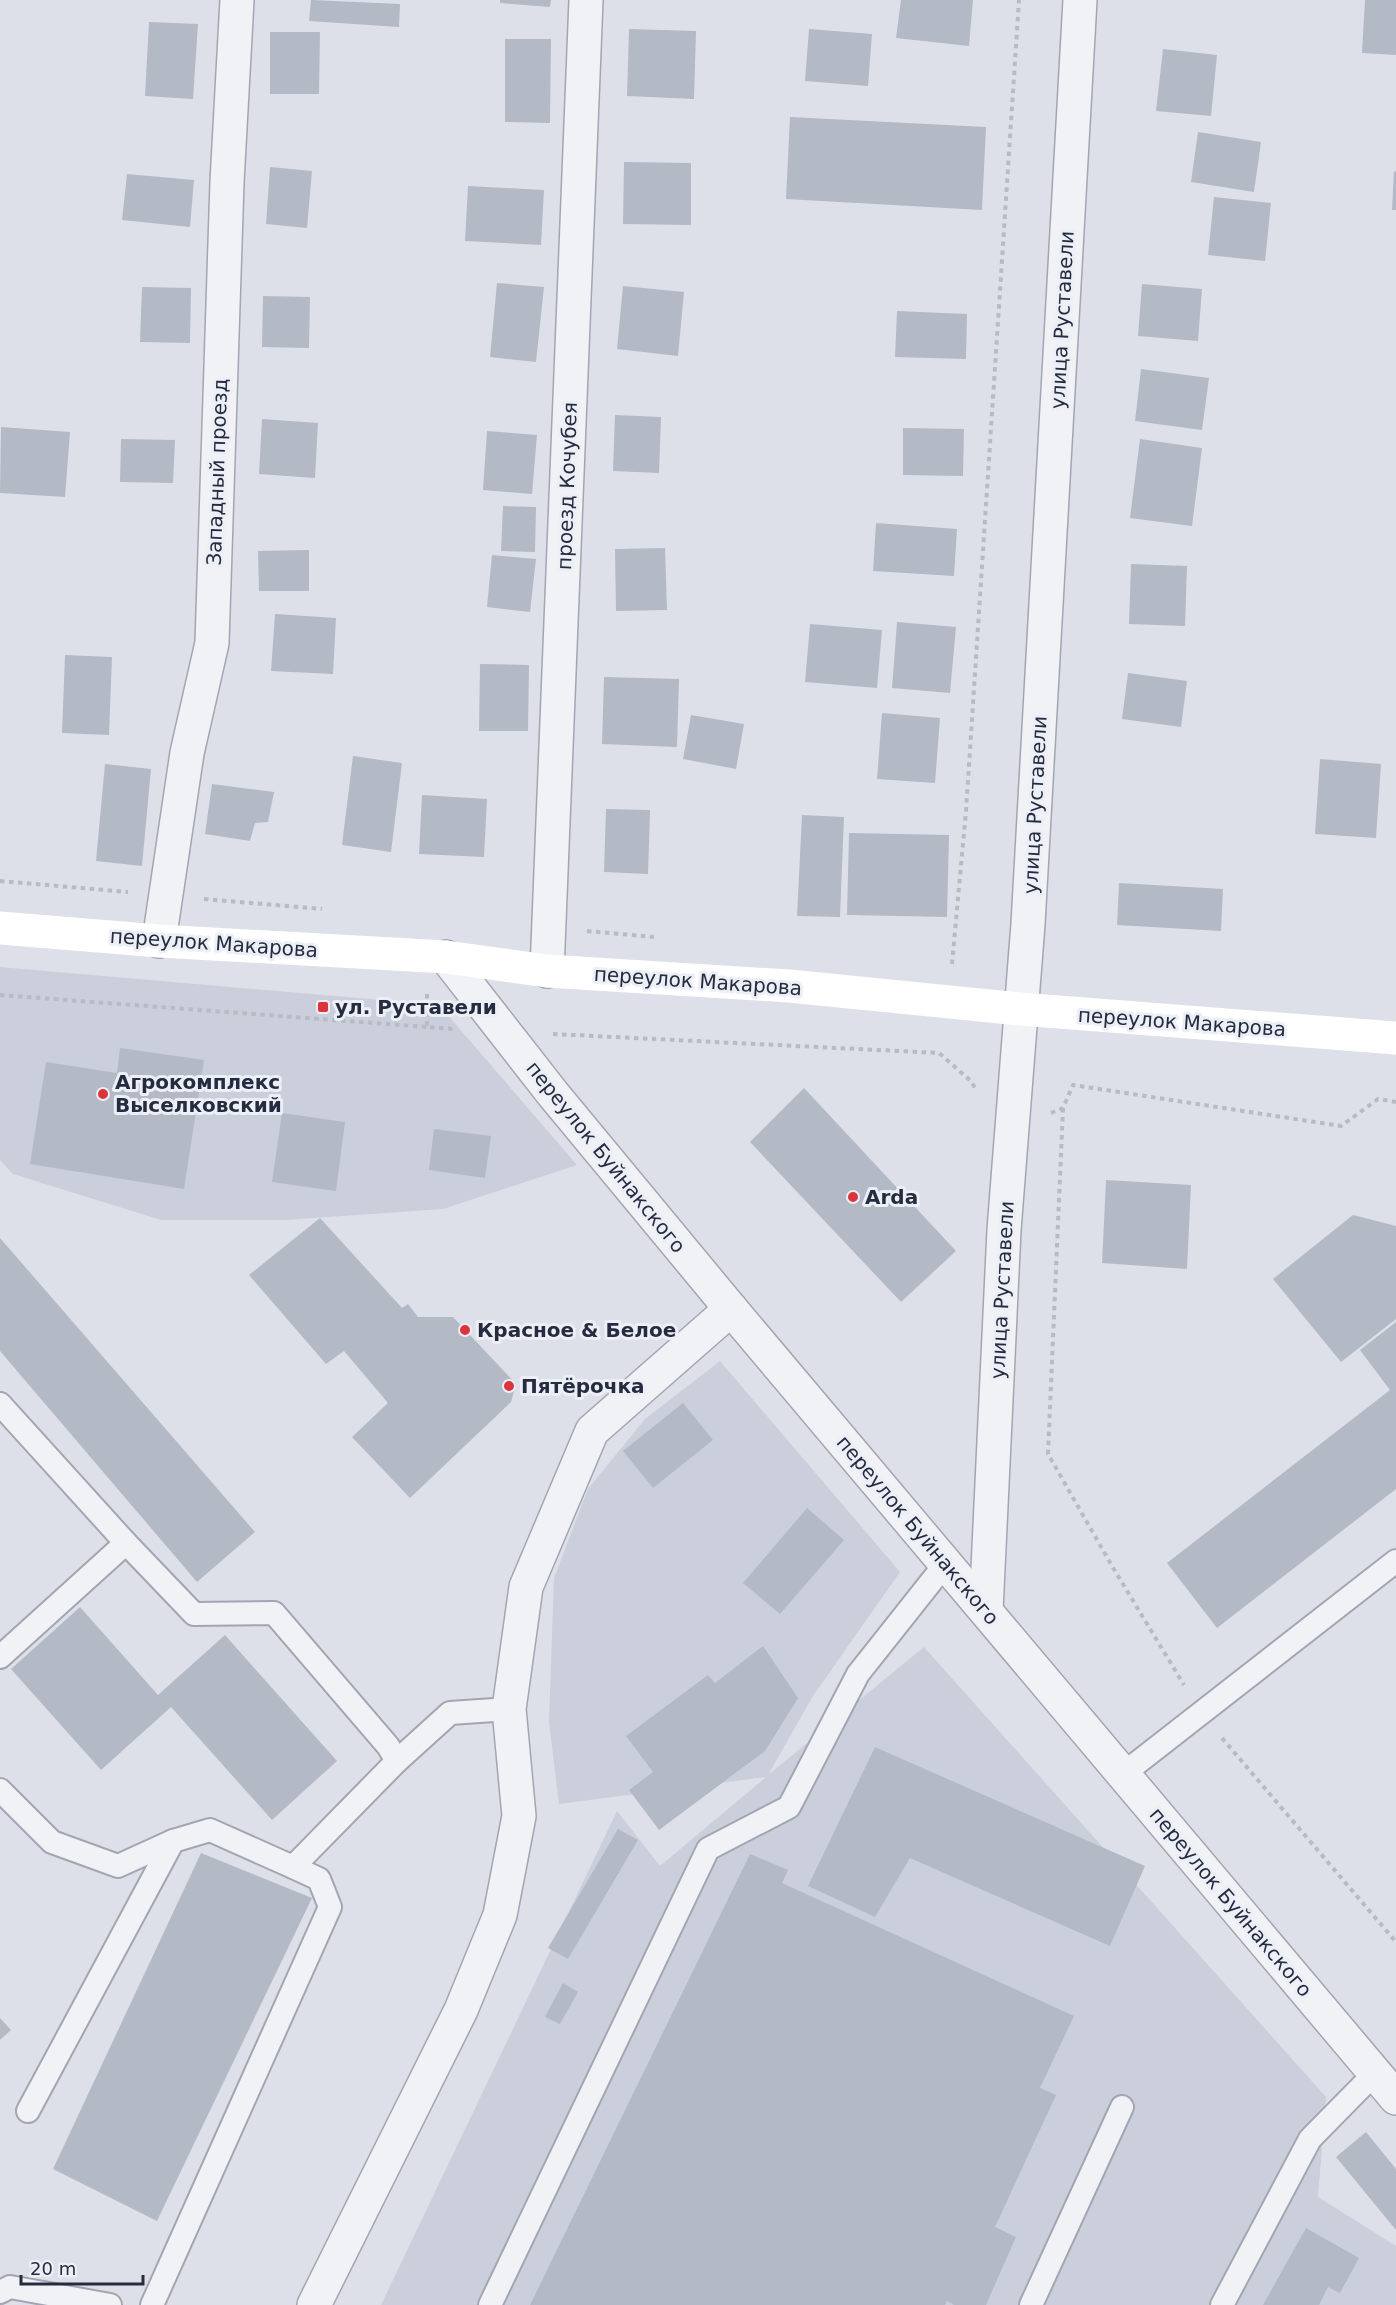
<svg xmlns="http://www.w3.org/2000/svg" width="1396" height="2305" font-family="'DejaVu Sans',sans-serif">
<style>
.built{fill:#cbcfdb}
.building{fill:#b4b9c6}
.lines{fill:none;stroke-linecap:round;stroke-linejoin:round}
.service-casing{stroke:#a2a6b2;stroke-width:26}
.minor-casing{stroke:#a2a6b2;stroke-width:36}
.tertiary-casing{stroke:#a2a6b2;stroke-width:36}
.path{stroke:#b7bbc3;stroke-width:4;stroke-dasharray:4.5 4.5;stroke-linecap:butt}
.service{stroke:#f0f2f6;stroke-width:22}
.minor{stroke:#f0f2f6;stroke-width:33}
.tertiary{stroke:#f0f2f6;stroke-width:33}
.secondary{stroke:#fff;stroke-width:33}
.poi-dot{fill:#db343d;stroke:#eceff6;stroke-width:2}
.labels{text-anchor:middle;stroke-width:6;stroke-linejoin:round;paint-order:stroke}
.street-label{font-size:20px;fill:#252c40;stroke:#eceff6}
.poi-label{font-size:20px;font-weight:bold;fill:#252c40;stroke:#eceff6;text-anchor:start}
</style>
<rect width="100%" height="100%" fill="#dde0e8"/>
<!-- built -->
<g class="built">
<path d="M 0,967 L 439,1005 L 577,1165 L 443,1209 L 285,1220 L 161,1220 L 13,1174 L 0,1160 Z"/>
<path d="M 720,1361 L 900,1572 L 813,1696 L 768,1775 L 924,1647 L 1326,2097 L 1318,2197 L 1396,2246 L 1396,2305 L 381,2305 L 617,1811 L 660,1866 L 766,1777 L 559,1804 L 549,1722 L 554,1578 L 588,1489 L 645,1419 Z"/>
</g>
<!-- building -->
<g class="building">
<path d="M 311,0 L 400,4 L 399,27 L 309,21 Z"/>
<path d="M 500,0 L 551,0 L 550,7 L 500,3 Z"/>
<path d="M 901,0 L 973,0 L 969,46 L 896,38 Z"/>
<path d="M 1365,0 L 1396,0 L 1396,55 L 1362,53 Z"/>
<path d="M 149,22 L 198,24 L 193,99 L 145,96 Z"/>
<path d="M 629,29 L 696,31 L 694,99 L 627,96 Z"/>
<path d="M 809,29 L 872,34 L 868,86 L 805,81 Z"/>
<path d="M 270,32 L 320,32 L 319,94 L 270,94 Z"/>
<path d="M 505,39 L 551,39 L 550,123 L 505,122 Z"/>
<path d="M 1163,49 L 1217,55 L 1211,116 L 1156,111 Z"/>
<path d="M 790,117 L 986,127 L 982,210 L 786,199 Z"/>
<path d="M 1198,132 L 1261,142 L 1254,192 L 1191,182 Z"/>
<path d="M 624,162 L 691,163 L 691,225 L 623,224 Z"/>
<path d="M 270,167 L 312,171 L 307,228 L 266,224 Z"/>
<path d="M 1394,171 L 1396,172 L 1396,210 L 1392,210 Z"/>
<path d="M 127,174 L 194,180 L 190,227 L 122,220 Z"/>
<path d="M 468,186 L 544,190 L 541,245 L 465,241 Z"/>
<path d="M 1214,197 L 1271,203 L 1265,261 L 1208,255 Z"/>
<path d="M 497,283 L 544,287 L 536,362 L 490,357 Z"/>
<path d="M 1142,284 L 1202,289 L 1198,341 L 1138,336 Z"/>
<path d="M 623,286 L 684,292 L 678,356 L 617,349 Z"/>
<path d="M 142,287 L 191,288 L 190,343 L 140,342 Z"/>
<path d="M 263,296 L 310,297 L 309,348 L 262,347 Z"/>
<path d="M 897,311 L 967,314 L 966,359 L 895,357 Z"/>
<path d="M 1141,369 L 1209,378 L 1202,430 L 1135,421 Z"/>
<path d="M 615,415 L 661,417 L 659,473 L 613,471 Z"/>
<path d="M 262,419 L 318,423 L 315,478 L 259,474 Z"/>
<path d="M 1,427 L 70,432 L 65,497 L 0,493 Z"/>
<path d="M 903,428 L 964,429 L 963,476 L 903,475 Z"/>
<path d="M 487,431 L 537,435 L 532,494 L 483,490 Z"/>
<path d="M 121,439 L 175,440 L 173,483 L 120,482 Z"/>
<path d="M 1140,439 L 1202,448 L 1192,526 L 1130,518 Z"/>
<path d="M 503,506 L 536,507 L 535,552 L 501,551 Z"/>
<path d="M 876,523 L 957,529 L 954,576 L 873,571 Z"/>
<path d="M 665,548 L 667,610 L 616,611 L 615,549 Z"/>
<path d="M 309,550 L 309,591 L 259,591 L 258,551 Z"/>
<path d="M 492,555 L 536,559 L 530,612 L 487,607 Z"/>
<path d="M 1131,564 L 1187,566 L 1185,626 L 1129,624 Z"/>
<path d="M 275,614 L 336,618 L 333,674 L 271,671 Z"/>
<path d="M 897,622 L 956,627 L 950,693 L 892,688 Z"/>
<path d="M 810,624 L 882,630 L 877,688 L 805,682 Z"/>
<path d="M 65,655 L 112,657 L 109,735 L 62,733 Z"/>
<path d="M 480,664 L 529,665 L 528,731 L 479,731 Z"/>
<path d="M 1128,673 L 1187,681 L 1181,727 L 1122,719 Z"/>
<path d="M 604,677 L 679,679 L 677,747 L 602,744 Z"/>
<path d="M 882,713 L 940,718 L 935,783 L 877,779 Z"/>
<path d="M 691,715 L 744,724 L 736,769 L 683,759 Z"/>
<path d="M 353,756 L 402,763 L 391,852 L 342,845 Z"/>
<path d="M 1320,759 L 1381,764 L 1376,838 L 1315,834 Z"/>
<path d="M 105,764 L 151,769 L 142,866 L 96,861 Z"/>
<path d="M 212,784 L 274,792 L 268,822 L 255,823 L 250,841 L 205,834 Z"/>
<path d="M 422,795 L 487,799 L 484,857 L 419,854 Z"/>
<path d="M 606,809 L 650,810 L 648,874 L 604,872 Z"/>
<path d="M 802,815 L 844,817 L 840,917 L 797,916 Z"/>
<path d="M 849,833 L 949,835 L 947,917 L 847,915 Z"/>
<path d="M 1119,883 L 1223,889 L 1221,931 L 1117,925 Z"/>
<path d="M 120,1048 L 204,1060 L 184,1189 L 30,1164 L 46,1062 L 117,1073 Z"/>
<path d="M 804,1088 L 956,1251 L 901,1302 L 750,1142 Z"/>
<path d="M 282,1113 L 345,1122 L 336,1191 L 272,1182 Z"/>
<path d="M 434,1129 L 491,1136 L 485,1178 L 429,1170 Z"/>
<path d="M 1106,1180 L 1191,1185 L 1187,1269 L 1102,1263 Z"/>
<path d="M 1353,1215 L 1396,1226 L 1396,1319 L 1341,1362 L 1273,1279 Z"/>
<path d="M 320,1218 L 402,1308 L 408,1304 L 418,1317 L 453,1317 L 516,1384 L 511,1402 L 410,1498 L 352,1437 L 388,1403 L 344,1351 L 326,1364 L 249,1275 Z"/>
<path d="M 0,1238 L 255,1532 L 197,1582 L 0,1351 Z"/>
<path d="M 1396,1322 L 1396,1489 L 1217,1628 L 1167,1563 L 1390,1390 L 1360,1350 Z"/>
<path d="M 683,1403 L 713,1440 L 653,1488 L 623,1451 Z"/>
<path d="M 807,1508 L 844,1540 L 780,1614 L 743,1583 Z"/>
<path d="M 80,1607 L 158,1695 L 225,1635 L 337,1761 L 272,1820 L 171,1707 L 101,1770 L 11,1669 Z"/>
<path d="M 763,1646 L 798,1698 L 765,1751 L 659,1830 L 629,1790 L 653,1772 L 626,1736 L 708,1675 L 715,1683 Z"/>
<path d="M 875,1747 L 1145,1866 L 1110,1946 L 910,1858 L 875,1917 L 808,1886 Z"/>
<path d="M 618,1829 L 638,1840 L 568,1959 L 548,1948 Z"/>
<path d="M 201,1853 L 312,1898 L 157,2221 L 53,2169 Z"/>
<path d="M 750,1854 L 788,1870 L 782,1883 L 1074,2016 L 1040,2088 L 1056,2095 L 995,2227 L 1016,2237 L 986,2305 L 954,2305 L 947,2301 L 945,2305 L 530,2305 Z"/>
<path d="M 563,1983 L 578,1992 L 560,2024 L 545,2017 Z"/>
<path d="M 0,2018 L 11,2030 L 0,2040 Z"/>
<path d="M 1366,2132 L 1396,2169 L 1396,2230 L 1336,2157 Z"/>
<path d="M 1306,2228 L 1359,2258 L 1340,2293 L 1328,2287 L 1319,2305 L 1263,2305 Z"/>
</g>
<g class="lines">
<defs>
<g id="service">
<path d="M 0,1404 L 126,1543 L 194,1614 L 274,1613 L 388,1746 L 397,1761 L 293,1867 L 210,1830 L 173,1841 L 118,1866 L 52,1842 L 0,1790"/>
<path d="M 0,1657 L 126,1543"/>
<path d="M 397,1761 L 450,1713 L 509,1709"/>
<path d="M 1123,1774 L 1396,1561"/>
<path d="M 28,2111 L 173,1841"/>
<path d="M 0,2292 L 10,2287 L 110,2305"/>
<path d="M 152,2305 L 330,1907 L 319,1879 L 293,1867"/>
<path d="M 490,2305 L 708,1849 L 789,1807 L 858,1674 L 946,1563"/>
<path d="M 1031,2305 L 1122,2107"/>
<path d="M 1222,2305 L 1310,2139 L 1375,2073"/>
</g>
<g id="minor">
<path d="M 159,941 L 187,753 L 212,643 L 227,182 L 237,0"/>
<path d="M 547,971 L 586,0"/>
<path d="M 314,2305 L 461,2010 L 500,1915 L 519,1816 L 509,1709 L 526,1587 L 592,1431 L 731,1309"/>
</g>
<g id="tertiary">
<path d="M 446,957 L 553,1094 L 731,1309 L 1396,2098"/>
<path d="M 986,1611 L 1004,1230 L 1028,924 L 1080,0"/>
</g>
</defs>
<!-- service casing -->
<use href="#service" class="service-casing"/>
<!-- minor casing -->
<use href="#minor" class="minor-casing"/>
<!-- tertiary casing -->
<use href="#tertiary" class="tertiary-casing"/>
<!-- path -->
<g class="path">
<path d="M 0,881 L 128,892"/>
<path d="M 204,899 L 322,909"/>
<path d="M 587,931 L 654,937"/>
<path d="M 952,964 L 966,811 L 1019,0"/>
<path d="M 427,994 L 427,1027 L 453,1029"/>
<path d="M 0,995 L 427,1027"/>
<path d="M 553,1034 L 939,1053 L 972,1082 L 976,1091"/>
<path d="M 1063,1108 L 1048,1454 L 1112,1566 L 1184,1685"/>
<path d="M 1051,1113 L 1063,1108 L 1073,1085 L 1341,1126 L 1378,1099 L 1396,1102"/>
<path d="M 1222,1738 L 1396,1942"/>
</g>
<!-- service -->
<use href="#service" class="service"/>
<!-- minor -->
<use href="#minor" class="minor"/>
<!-- tertiary -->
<use href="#tertiary" class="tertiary"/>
<!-- secondary -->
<path class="secondary" d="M 0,928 L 159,941 L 446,957 L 547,971 L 789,986 L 1020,1009 L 1396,1038"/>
</g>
<!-- markers -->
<g class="poi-dot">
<rect x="317" y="1001" width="12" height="12" rx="3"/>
<circle cx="103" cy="1094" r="6"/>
<circle cx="853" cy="1197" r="6"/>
<circle cx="465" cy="1330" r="6"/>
<circle cx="509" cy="1386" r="6"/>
</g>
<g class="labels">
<!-- street labels -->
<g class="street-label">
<text transform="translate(1062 320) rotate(-87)" y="7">улица Руставели</text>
<text transform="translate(217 472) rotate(-88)" y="7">Западный проезд</text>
<text transform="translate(567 486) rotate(-88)" y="7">проезд Кочубея</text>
<text transform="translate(1035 805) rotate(-87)" y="7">улица Руставели</text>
<text transform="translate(214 943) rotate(4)" y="7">переулок Макарова</text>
<text transform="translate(698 981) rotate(4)" y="7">переулок Макарова</text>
<text transform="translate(1182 1022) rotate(4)" y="7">переулок Макарова</text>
<text transform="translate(606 1157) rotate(51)" y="7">переулок Буйнакского</text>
<text transform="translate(1002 1290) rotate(-87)" y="7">улица Руставели</text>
<text transform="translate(918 1530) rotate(50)" y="7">переулок Буйнакского</text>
<text transform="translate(1231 1902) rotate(50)" y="7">переулок Буйнакского</text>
</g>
<!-- poi labels -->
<g class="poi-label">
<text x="335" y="1014">ул. Руставели</text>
<text x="115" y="1089">Агрокомплекс<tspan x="115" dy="23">Выселковский</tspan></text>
<text x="865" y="1204">Arda</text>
<text x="477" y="1337">Красное &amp; Белое</text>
<text x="521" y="1393">Пятёрочка</text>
</g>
</g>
<!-- scale -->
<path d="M21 2275v9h122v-9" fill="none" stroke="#252c40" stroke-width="3"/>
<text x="30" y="2275" font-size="18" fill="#252c40" stroke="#eceff6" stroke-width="4.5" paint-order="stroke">20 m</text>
</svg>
